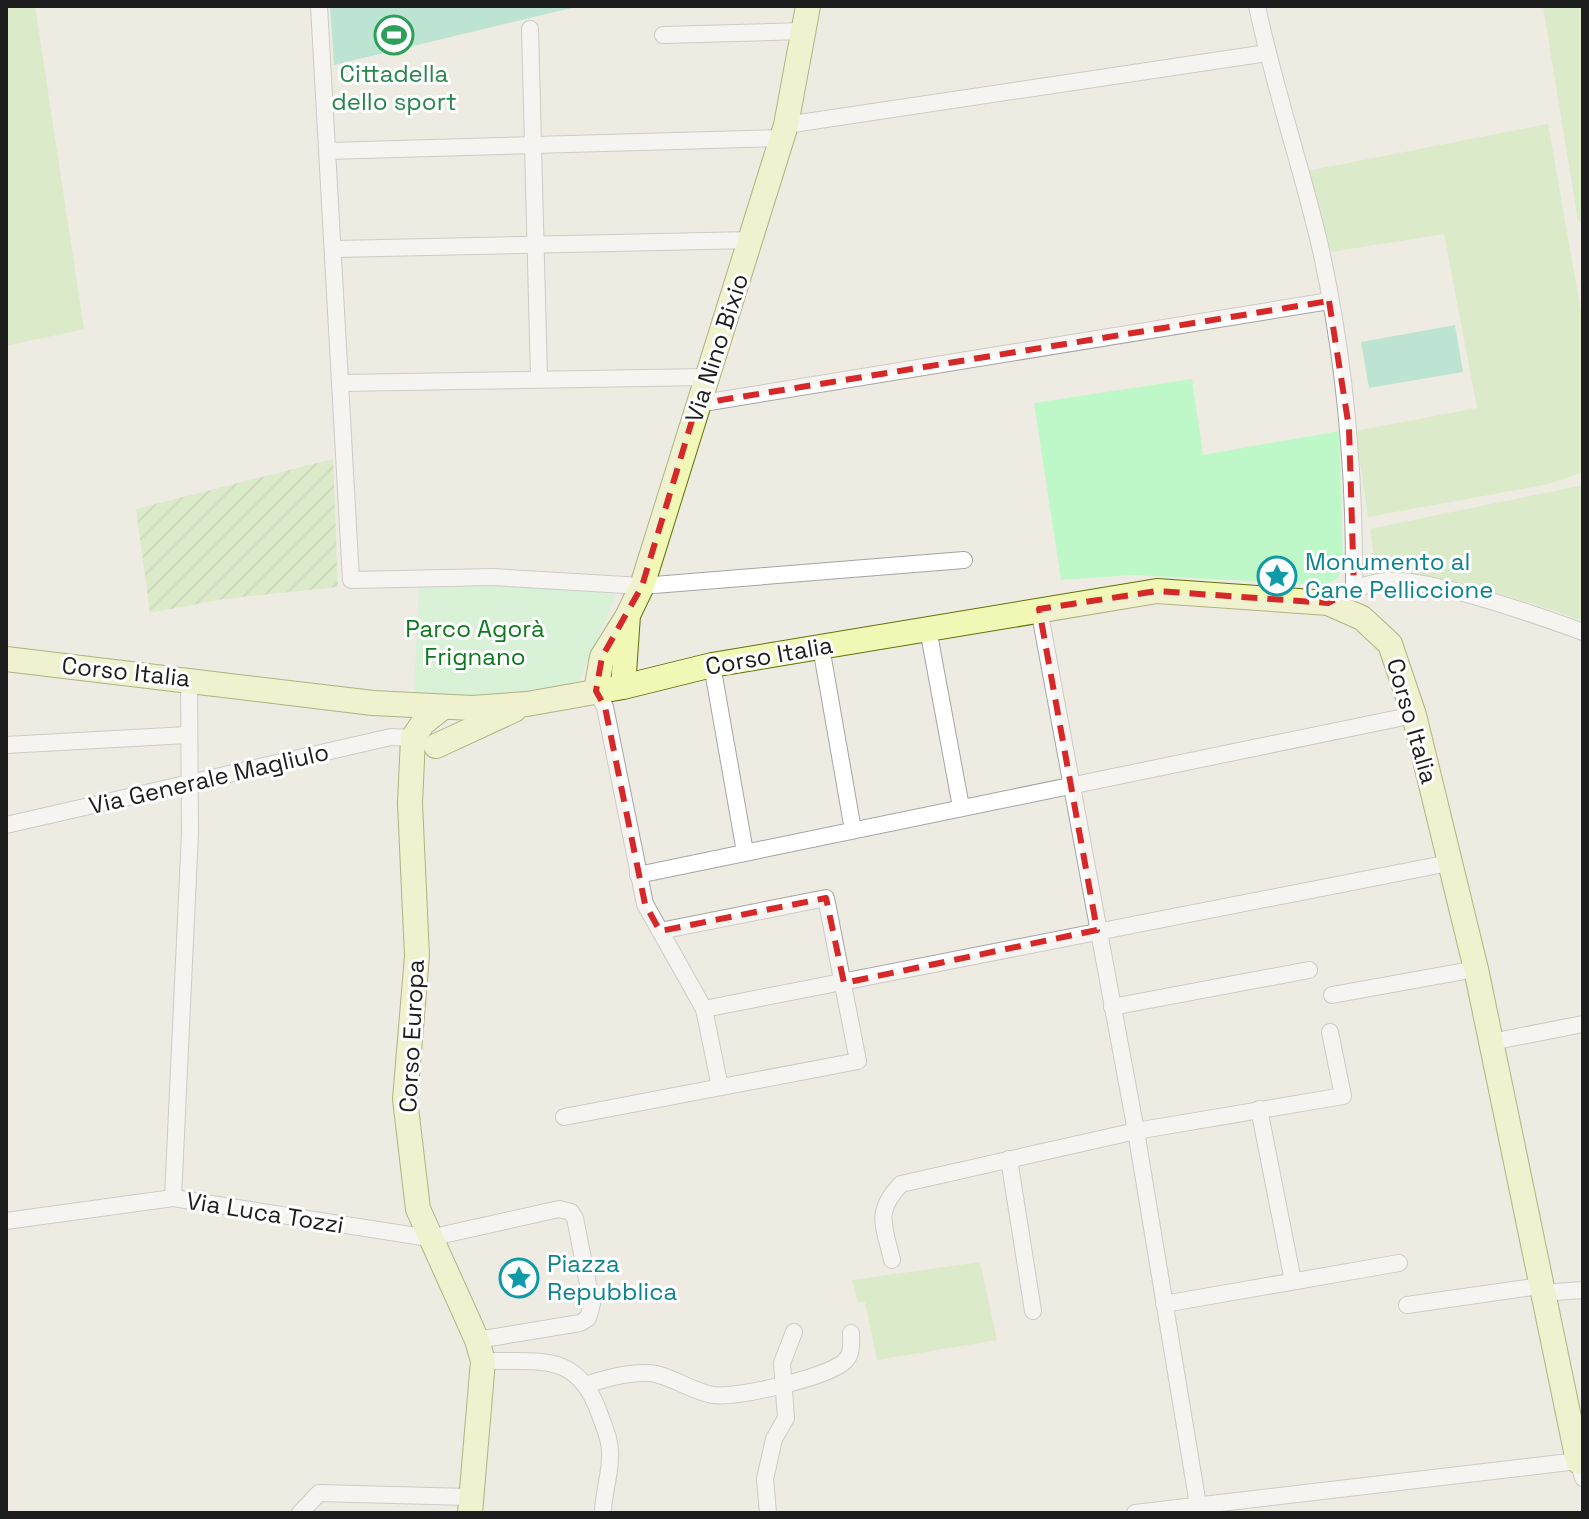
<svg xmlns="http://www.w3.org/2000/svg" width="1589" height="1519" font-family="'Space Grotesk',sans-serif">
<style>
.grass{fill:#c4e8a9}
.park{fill:#bff8c8}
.garden{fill:url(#garden-furrows)}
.pitch{fill:#81dcbf}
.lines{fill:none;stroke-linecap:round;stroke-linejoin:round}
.street-casing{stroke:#a4a4a4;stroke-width:18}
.secondary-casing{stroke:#5f7106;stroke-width:26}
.street{stroke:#fff;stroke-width:16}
.secondary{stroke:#f1f8b6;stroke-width:24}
.marked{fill:none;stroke:#d62828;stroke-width:6;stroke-dasharray:16 10;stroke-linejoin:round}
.labels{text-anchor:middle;stroke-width:6;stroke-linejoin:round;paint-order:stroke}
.leisure-label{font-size:24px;fill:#27864d;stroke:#fff}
.street-label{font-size:24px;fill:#1d1d1d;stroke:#fff}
.culture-label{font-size:24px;fill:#0d838f;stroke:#fff;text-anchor:start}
.park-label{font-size:24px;fill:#0d791d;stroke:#fff}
</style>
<defs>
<pattern id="garden-furrows" width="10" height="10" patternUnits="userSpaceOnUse" patternTransform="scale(2)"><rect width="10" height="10" fill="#c4e8a9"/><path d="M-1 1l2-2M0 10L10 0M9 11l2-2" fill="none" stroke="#a8c791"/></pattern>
</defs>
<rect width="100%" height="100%" fill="#eeebe3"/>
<!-- grass -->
<g class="grass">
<path d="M 6,6 L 35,6 L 84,329 L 6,346 Z"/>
<path d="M 1543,6 L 1583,6 L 1583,220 L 1578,221 Z"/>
<path d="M 1548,124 L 1583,323 L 1583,472 L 1549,484 L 1368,517 L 1355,431 L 1477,408 L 1444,234 L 1331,252 L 1307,171 Z"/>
<path d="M 1583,485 L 1583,621 C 1516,597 1446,577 1376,571 L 1370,529 Z"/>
<path d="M 980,1262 L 997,1340 L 877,1360 L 865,1302 L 858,1303 L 852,1280 Z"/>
</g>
<!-- park -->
<g class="park">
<path d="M 1192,379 L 1203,455 L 1339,431 L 1343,560 L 1338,578 L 1326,585 L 1133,575 L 1061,580 L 1034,403 Z"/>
<path d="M 419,581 L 593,591 L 616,595 L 576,689 L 529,698 L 414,696 Z"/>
</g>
<!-- garden -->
<path class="garden" d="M 333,459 L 338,587 L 223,599 L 150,613 L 136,509 Z"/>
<!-- pitch -->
<g class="pitch">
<path d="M 330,6 L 580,6 L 334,65 Z"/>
<path d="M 1455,325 L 1463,372 L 1369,388 L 1361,342 Z"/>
</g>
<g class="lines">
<defs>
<g id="street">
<path d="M 319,6 L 351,580 L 492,577 L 642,586 L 964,560"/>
<path d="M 1257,6 C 1274,87 1301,165 1320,246 C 1345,358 1355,475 1354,589"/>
<path d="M 530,29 L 539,378"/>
<path d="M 663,35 L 804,31"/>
<path d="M 786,125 L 1267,53"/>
<path d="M 328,151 L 782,138"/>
<path d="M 336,249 L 752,240"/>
<path d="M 341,383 L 706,377"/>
<path d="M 697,404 L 1329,301"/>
<path d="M 1328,603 C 1347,593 1364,583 1386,581 C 1429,577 1539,616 1583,632"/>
<path d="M 1039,609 L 1136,1131 L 1198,1505"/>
<path d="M 928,629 L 961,807"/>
<path d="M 821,647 L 853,830"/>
<path d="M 712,665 L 745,852"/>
<path d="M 596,691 L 605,707 L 645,904 L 704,1009 L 720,1087"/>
<path d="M 6,745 L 187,735"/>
<path d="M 6,825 L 391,737 L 413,738"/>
<path d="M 638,875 L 1414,715"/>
<path d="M 1332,995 L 1476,969"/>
<path d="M 1112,1007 L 1309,970"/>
<path d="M 704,1009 L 1449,863"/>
<path d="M 1491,1042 L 1583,1024"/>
<path d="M 1259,1109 L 1293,1281"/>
<path d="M 564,1117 L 858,1061 L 826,898 L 660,931"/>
<path d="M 1009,1159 L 1033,1311"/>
<path d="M 173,1198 L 190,833 L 189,679"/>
<path d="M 6,1221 L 173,1198 L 429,1238 L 559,1209 L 571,1212 L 575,1218 L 592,1304 L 588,1318 L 580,1323 L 477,1340"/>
<path d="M 892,1260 C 884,1225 874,1212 901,1184 L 1136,1131 L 1343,1096 L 1330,1032"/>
<path d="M 1541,1293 L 1583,1290"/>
<path d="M 1164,1304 L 1399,1263"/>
<path d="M 1407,1305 L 1540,1286"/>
<path d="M 483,1361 C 541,1362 578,1351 600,1415 C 605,1429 611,1442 610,1457 C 610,1476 603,1494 603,1513"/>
<path d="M 588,1384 C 608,1378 629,1372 649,1373 C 668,1374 693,1392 713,1395 C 738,1398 825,1378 844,1362 C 853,1354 851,1344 851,1333"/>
<path d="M 300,1513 L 319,1493 L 468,1497"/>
<path d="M 768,1513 L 765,1479 L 774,1439 L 786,1418 L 782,1363 L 794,1332"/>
<path d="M 1135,1513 L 1578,1461 L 1583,1478"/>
</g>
<g id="secondary">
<path d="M 6,659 L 373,703 L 472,708 L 527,704 L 623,687 L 712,665 L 1157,591 L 1328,603 L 1362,618 L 1390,644 L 1414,715 L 1476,969 L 1578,1461 L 1583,1462"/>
<path d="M 623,687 L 628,615 L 642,586 L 786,125 L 808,6"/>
<path d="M 596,691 L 602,657 L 627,617"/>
<path d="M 442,708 L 423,723 L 413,738 L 410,803 L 417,956 L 405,1099 L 418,1209 L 477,1340 L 483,1361 L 470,1513"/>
<path d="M 436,746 L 514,710"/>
</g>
</defs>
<!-- street casing -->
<use href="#street" class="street-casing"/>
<!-- secondary casing -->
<use href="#secondary" class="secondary-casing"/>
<!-- street -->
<use href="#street" class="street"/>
<!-- secondary -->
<use href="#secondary" class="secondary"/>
</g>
<!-- marked area -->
<path d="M0 0H1589V1519H0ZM 1329,301 L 1349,428 L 1354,589 L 1328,603 L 1157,591 L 1039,609 L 1097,930 L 844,983 L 826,898 L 660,931 L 645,904 L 605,707 L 596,691 L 602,657 L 642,586 L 697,404 Z" fill="#eeebe3" fill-opacity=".55" fill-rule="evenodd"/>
<path class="marked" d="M 1329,301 L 1349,428 L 1354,589 L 1328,603 L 1157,591 L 1039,609 L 1097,930 L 844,983 L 826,898 L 660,931 L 645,904 L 605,707 L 596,691 L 602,657 L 642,586 L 697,404 Z"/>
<!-- icons -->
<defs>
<symbol id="stadium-ring" viewBox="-11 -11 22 22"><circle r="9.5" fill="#fff" stroke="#2e9e5b" stroke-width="1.5"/><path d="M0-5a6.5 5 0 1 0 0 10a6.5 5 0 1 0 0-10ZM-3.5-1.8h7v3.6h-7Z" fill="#2e9e5b"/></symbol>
<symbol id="sight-ring" viewBox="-11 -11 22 22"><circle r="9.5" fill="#fff" stroke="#0f9aa8" stroke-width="1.5"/><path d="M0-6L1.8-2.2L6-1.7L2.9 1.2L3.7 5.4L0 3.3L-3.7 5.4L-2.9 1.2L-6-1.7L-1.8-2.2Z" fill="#0f9aa8"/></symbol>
</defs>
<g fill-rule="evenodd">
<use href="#stadium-ring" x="372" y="13" width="44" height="44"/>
<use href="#sight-ring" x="1255" y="554" width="44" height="44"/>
<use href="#sight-ring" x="497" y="1256" width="44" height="44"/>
</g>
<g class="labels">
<!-- leisure labels -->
<g class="leisure-label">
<text x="394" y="82">Cittadella<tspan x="394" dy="28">dello sport</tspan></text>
</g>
<!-- street labels -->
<g class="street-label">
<text transform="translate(717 348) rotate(-72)" y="8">Via Nino Bixio</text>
<text transform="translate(769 656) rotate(-10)" y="8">Corso Italia</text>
<text transform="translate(126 672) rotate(6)" y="8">Corso Italia</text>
<text transform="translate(1412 721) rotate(74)" y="8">Corso Italia</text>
<text transform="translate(209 779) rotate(-13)" y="8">Via Generale Magliulo</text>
<text transform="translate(412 1036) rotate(-87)" y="8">Corso Europa</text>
<text transform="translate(265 1213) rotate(9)" y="8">Via Luca Tozzi</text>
</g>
<!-- culture labels -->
<g class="culture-label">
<text x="1305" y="570">Monumento al<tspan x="1305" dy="28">Cane Pelliccione</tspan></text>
<text x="547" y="1272">Piazza<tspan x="547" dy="28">Repubblica</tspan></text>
</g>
<!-- park labels -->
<g class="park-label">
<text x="475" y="637">Parco Agorà<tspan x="475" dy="28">Frignano</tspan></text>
</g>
</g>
<!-- border -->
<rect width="1589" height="1519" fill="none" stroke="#1d1d1d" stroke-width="16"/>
</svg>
